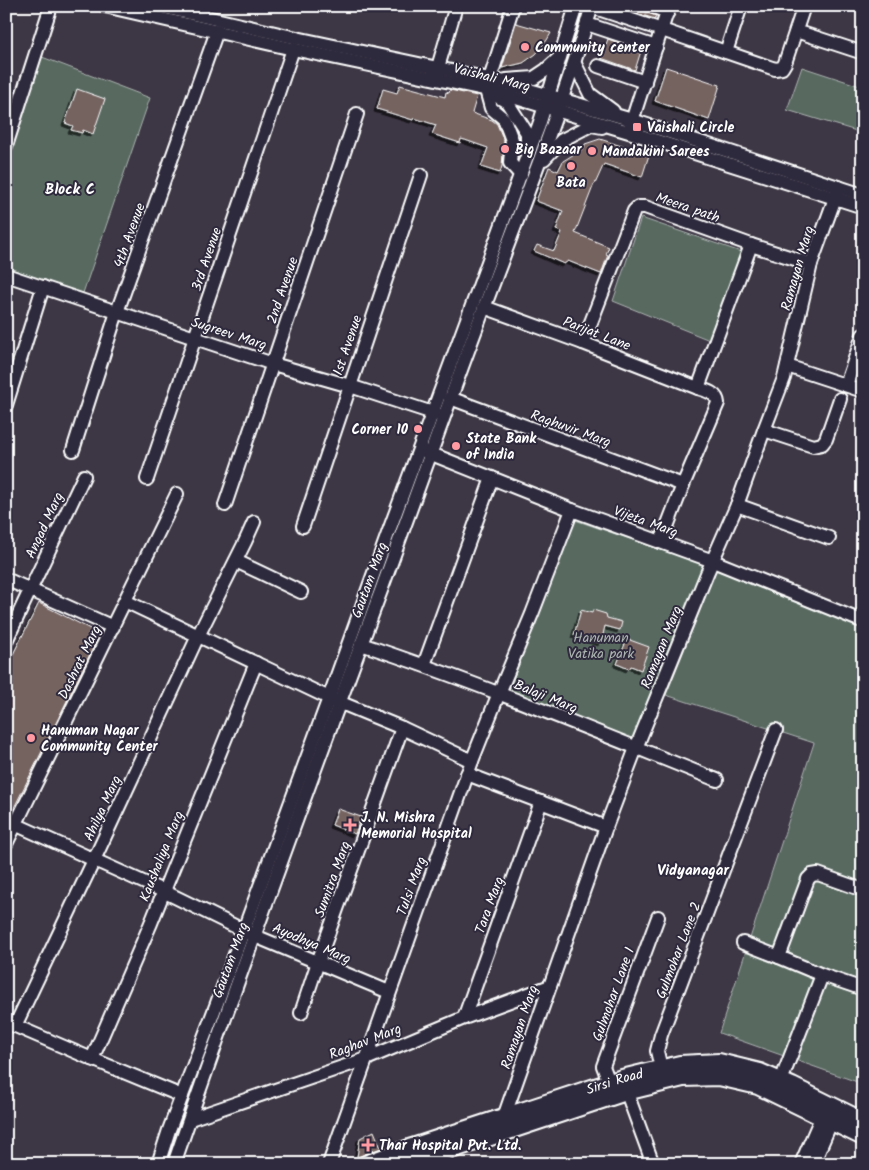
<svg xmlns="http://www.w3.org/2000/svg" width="869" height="1170" font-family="Kalam,sans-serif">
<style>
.green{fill:#586961;stroke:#acb4b0}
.building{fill:#746461;stroke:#fff;filter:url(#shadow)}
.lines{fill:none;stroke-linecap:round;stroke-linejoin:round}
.minor-casing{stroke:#fff;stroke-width:16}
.major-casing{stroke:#fff;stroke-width:20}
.minor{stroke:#2f2a3d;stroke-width:12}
.major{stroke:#2f2a3d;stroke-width:16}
.poi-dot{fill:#ff9aa2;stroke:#2f2a3d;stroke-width:2}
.labels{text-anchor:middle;stroke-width:4;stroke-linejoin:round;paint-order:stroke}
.poi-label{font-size:14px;font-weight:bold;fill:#fff;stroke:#2f2a3d;text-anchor:start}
.street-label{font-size:14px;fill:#fff;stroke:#2f2a3d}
.park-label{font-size:14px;fill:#acb4b0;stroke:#2f2a3d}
.neighbourhood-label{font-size:15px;font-weight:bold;fill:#fff;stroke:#2f2a3d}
</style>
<defs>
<filter id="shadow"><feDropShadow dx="-3" dy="3" stdDeviation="0" flood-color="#0009"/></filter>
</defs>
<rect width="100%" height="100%" fill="#3d3644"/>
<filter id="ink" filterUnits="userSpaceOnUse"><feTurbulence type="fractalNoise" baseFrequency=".02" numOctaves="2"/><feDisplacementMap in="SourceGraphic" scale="10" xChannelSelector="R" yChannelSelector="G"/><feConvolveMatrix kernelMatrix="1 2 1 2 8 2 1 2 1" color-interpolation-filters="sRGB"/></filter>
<g filter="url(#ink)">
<!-- green -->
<g class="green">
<path d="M 42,57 L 150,98 L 82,296 L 6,269 L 6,165 Z"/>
<path d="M 802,67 L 863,87 L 863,133 L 787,110 Z"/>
<path d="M 641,218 L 741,252 L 712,341 L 613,301 Z"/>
<path d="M 575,520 L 705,565 L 637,744 L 508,692 Z"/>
<path d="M 716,570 L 863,625 L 863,1084 L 719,1033 L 814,743 L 666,695 Z"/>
</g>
<!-- building -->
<g class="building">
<path d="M 643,6 L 645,12 L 656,16 L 655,19 L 617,7 Z"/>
<path d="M 516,23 L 551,33 L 547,40 L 536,54 L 523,63 L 502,68 Z"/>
<path d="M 608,39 L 641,51 L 635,70 L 601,58 Z"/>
<path d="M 666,67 L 720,85 L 709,120 L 655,101 Z"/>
<path d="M 400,85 L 445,97 L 446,92 L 449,93 L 450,90 L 477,96 L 472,113 L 492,120 L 497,124 L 504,141 L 502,166 L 500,173 L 481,167 L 488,148 L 465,140 L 461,139 L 460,143 L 432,134 L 436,125 L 414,118 L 413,120 L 377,109 L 383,89 L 397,93 Z"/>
<path d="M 77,89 L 105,99 L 93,134 L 83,130 L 82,133 L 71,130 L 73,126 L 65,123 Z"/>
<path d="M 600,139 L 649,155 L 642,177 L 604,164 L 595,184 L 594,184 L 575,233 L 609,247 L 606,254 L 608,255 L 601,274 L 568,261 L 564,264 L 534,251 L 537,245 L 554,251 L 562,232 L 556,230 L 563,211 L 536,201 L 549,167 L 558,171 L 563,161 L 584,148 L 585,144 Z"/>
<path d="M 39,603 L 100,634 L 13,810 L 6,807 L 6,668 Z"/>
<path d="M 581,610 L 592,613 L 593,610 L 606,614 L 607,618 L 622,622 L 620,630 L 605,626 L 601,643 L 574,635 Z"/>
<path d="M 627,639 L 649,647 L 641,670 L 631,666 L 629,669 L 617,664 Z"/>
<path d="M 338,809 L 361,817 L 355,834 L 332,825 Z"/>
<path d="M 374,1131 L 381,1148 L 357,1157 L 360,1138 Z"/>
</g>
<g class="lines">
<defs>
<g id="minor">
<path d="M 105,6 L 293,49 L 493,91 L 629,132 L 863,207"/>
<path d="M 159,6 L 301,39 L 499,81 L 632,120 L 863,195"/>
<path d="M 651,6 L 668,12"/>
<path d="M 592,7 L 662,30"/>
<path d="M 587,24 L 656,47"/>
<path d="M 662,30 L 775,69 L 782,68 L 785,63 L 804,6"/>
<path d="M 796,31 L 863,53"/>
<path d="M 726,52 L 741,6"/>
<path d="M 575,64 L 590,94 L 613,111"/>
<path d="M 598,66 L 645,82"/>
<path d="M 436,74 L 456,6"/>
<path d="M 490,79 L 513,6"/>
<path d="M 506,80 L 534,78 L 546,70 L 559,58"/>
<path d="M 486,90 L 491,108 L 504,119 L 512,140 L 510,163 L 521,175"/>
<path d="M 497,96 L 507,102 L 527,133 L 527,149"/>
<path d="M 630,127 L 669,6"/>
<path d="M 6,146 L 51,6"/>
<path d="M 544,159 L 562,140 L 591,125 L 602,127"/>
<path d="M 6,275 L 273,364 L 350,386 L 439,415"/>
<path d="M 484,307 L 583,343 L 698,388 C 707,391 717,393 718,403 L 683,485 L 661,542"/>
<path d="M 583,343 L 634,211 L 638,207 L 645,207 L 751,245 L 811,264"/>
<path d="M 787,366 L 863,391"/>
<path d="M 846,385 L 863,335"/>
<path d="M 698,388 L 751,245"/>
<path d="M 450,398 L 683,485"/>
<path d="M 6,405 L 43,287"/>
<path d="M 764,430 L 813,446 L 822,444 L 826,439 L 840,399"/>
<path d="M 73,450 L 117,312 L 217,31"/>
<path d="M 424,451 L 572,510 L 713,561 L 859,620 L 863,621"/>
<path d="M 147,479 L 293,49"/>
<path d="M 225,505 L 357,114"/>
<path d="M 737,505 L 829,538"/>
<path d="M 303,526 L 421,175"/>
<path d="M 236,561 L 301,592"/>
<path d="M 6,579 L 113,627"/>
<path d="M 125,601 L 329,698 L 402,728 L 472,761"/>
<path d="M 6,641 L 84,476"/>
<path d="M 361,644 C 482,684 599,733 717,780"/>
<path d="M 424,665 L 492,478"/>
<path d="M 467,774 L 606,827"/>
<path d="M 6,820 L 163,891 L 255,936 L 389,992"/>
<path d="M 6,844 L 177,494"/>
<path d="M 863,890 L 818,874 L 812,875 L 808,879 L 779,957 L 822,975 L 863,989"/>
<path d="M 743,943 L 779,957"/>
<path d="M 301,1013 L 318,962 L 402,728"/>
<path d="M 464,1018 L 541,802"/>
<path d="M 6,1022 L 92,1059 L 182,1096"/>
<path d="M 15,1026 L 94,860 L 198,636 L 245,542 L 254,522"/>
<path d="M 92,1059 L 151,923 L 256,663"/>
<path d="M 661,1068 L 657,1051 L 661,1035 L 776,730"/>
<path d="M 781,1081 L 822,975"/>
<path d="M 609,1082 L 603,1066 L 658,917"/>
<path d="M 624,1085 L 653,1164"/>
<path d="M 504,1117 L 606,827 L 636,748 L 708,571 L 737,505 L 764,430 L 784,378 L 811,264 L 839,187"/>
<path d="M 190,1119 L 366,1059 L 464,1018 L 550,986"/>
<path d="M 158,1164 L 169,1130 L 217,1003 L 329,698 L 390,528 L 526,159 L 539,125 L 576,6"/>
<path d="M 174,1164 C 240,971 311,779 382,588 C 409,514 435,440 462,367 C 506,246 555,129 592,6"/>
<path d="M 329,1164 L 472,761 L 499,693 L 532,614 L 572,510"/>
<path d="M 801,1164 L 825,1109"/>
<path d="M 813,1164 L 835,1113"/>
</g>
<g id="major">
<path id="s1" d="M 366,1164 L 412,1147 L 622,1078 L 680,1064 L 719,1062 L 760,1072 L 792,1086 L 863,1121"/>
<path d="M 409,1164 L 626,1092 L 683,1078 L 719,1077 L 758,1086 L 863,1137"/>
</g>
</defs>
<!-- minor casing -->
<use href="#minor" class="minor-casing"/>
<!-- major casing -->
<use href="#major" class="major-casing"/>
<!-- minor -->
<use href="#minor" class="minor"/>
<!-- major -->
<use href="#major" class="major"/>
</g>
</g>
<!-- markers -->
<g class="poi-dot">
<circle cx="525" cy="47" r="5"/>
<rect x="632" y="122" width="10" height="10" rx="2.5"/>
<circle cx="505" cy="149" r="5"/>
<circle cx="592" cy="151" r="5"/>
<circle cx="571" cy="166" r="5"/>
<circle cx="418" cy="429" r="5"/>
<circle cx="456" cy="446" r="5"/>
<circle cx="31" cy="738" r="5"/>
<path d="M347.5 817.5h5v5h5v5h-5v5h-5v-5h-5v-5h5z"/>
<path d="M365.5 1137.5h5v5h5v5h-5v5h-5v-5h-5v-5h5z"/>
</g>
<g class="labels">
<!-- poi labels -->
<g class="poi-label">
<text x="535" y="52">Community center</text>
<text x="647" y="132">Vaishali Circle</text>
<text x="515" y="154">Big Bazaar</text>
<text x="602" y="156">Mandakini Sarees</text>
<text x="571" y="187" text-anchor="middle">Bata</text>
<text x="408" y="434" text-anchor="end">Corner 10</text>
<text x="466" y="443">State Bank<tspan x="466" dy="16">of India</tspan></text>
<text x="41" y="735">Hanuman Nagar<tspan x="41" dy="16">Community Center</tspan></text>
<text x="361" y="822">J. N. Mishra<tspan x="361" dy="16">Memorial Hospital</tspan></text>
<text x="379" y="1150">Thar Hospital Pvt. Ltd.</text>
</g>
<!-- street labels -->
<g class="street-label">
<text transform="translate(492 77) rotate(14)" y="5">Vaishali Marg</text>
<text transform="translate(688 207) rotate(19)" y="5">Meera path</text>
<text transform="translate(129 235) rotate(-70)" y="5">4th Avenue</text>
<text transform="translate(206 259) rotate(-71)" y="5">3rd Avenue</text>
<text transform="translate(797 268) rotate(-74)" y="5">Ramayan Marg</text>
<text transform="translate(282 290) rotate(-71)" y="5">2nd Avenue</text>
<text transform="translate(229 333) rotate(18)" y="5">Sugreev Marg</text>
<text transform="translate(597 333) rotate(21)" y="5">Parijat Lane</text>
<text transform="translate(347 345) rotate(-71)" y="5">1st Avenue</text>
<text transform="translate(571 428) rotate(20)" y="5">Raghuvir Marg</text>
<text transform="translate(646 521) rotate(20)" y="5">Vijeta Marg</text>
<text transform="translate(44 525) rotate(-65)" y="5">Angad Marg</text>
<text transform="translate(369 580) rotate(-70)" y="5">Gautam Marg</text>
<text transform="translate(661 647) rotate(-68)" y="5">Ramayan Marg</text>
<text transform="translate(79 662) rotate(-64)" y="5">Dashrat Marg</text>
<text transform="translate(546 696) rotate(22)" y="5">Balaji Marg</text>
<text transform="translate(102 808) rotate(-65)" y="5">Ahilya Marg</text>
<text transform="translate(161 856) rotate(-68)" y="5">Kaushaliya Marg</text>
<text transform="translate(332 879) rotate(-70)" y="5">Sumitra Marg</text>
<text transform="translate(411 886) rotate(-70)" y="5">Tulsi Marg</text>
<text transform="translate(489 905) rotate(-70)" y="5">Tara Marg</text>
<text transform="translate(312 943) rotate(23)" y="5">Ayodhya Marg</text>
<text transform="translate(678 950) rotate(-69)" y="5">Gulmohar Lane 2</text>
<text transform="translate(230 960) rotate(-70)" y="5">Gautam Marg</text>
<text transform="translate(613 994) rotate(-70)" y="5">Gulmohar Lane 1</text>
<text transform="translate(519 1027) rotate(-71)" y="5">Ramayan Marg</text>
<text transform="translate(365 1041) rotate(-21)" y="5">Raghav Marg</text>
<text dy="5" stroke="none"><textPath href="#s1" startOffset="262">Sirsi Road</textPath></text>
</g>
<!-- park labels -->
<g class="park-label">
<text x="601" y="642">Hanuman<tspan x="601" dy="16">Vatika park</tspan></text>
</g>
<!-- neighbourhood labels -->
<g class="neighbourhood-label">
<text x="70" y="194">Block C</text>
<text x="693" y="875">Vidyanagar</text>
</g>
</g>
<!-- margin -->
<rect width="869" height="1170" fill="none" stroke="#2f2a3d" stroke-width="25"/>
<rect x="12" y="12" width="844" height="1145" fill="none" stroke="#fff" stroke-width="2" filter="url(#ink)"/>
</svg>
